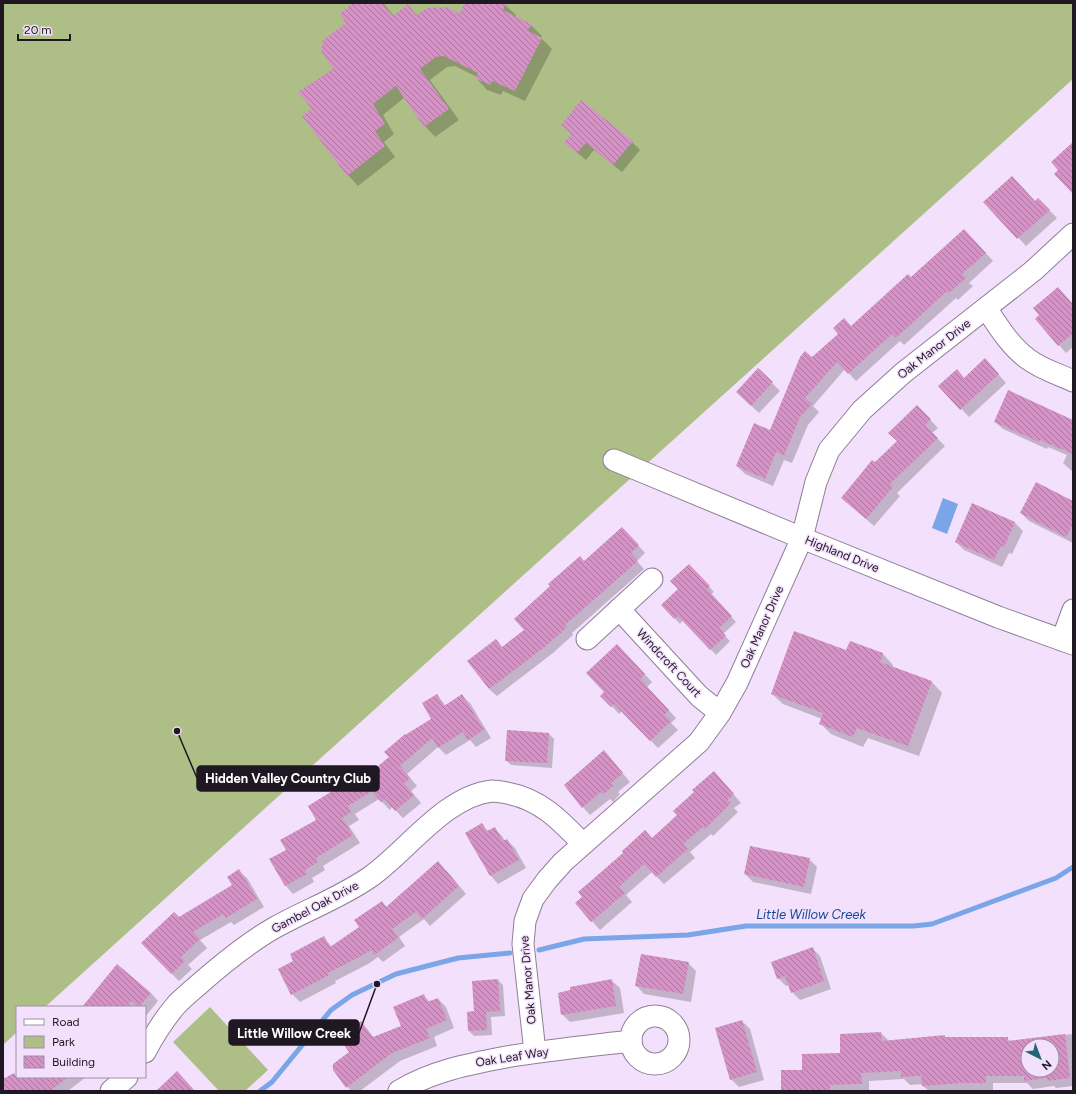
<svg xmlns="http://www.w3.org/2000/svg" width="1076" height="1094" font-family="Figtree,sans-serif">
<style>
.green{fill:#adbf86}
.water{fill:#7aa5e6}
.shadow{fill:#0003;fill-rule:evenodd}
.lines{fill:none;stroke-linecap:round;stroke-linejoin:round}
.stream{stroke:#7aa5e6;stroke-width:5}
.building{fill:url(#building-back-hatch);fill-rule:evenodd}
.minor-casing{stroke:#907e97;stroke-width:23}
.minor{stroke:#fff;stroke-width:21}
.labels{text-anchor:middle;stroke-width:3;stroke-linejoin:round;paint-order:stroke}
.street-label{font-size:12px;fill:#1f1822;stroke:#f3e0fc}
.water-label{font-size:13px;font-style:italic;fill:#134995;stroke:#f3e0fc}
.leader{fill:none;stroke:#1f1822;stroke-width:1.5}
.callout-dot{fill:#1f1822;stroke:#f3e0fc;stroke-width:1.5}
.callout{fill:#1f1822;stroke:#1f1822;stroke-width:1.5}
.callout-label{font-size:13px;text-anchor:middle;font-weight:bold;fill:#fff}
</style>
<defs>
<pattern id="building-back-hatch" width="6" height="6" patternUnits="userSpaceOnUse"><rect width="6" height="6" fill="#d692c7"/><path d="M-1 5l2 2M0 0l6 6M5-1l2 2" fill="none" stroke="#ad76a1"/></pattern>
</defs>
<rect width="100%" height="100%" fill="#f3e0fc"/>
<!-- green -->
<g class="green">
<path d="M 3,3 L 1073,3 L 1073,79 L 45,1007 L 17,1007 L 17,1032 L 3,1045 Z"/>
<path d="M 210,1007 L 268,1070 L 245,1091 L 219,1091 L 173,1042 Z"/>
</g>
<!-- water -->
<path class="water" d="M 943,498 L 958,504 L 947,534 L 932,528 Z"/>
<!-- shadow -->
<g class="shadow">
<path d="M 354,3 L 383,3 L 394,16 L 408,6 L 418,16 L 459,16 L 466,3 L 503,3 L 516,15 L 515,17 L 532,26 L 542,36 L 541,38 L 552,49 L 525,101 L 503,91 L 501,95 L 487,90 L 477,79 L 477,77 L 455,66 L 447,67 L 430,80 L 459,120 L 435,137 L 425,126 L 405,97 L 383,115 L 394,134 L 384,142 L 395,157 L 358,186 L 348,175 L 314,109 L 334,69 Z"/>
<path d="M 632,142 L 640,150 L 622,172 L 594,150 L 586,160 L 565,143 Z"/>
<path d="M 985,202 L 1035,202 L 1046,207 L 1057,218 L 1026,246 Z"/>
<path d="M 972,238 L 993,261 L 969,283 L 973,286 L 958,300 L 956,298 L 904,345 L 900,341 L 856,381 L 845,369 L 813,406 L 819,412 L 808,425 L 792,463 L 784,460 L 773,486 L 745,474 L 737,466 L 770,431 L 812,358 L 911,278 Z"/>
<path d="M 1073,304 L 1073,347 L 1066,353 L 1059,345 L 1041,315 Z"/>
<path d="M 993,368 L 1006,383 L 969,417 L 940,386 L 957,371 L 965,379 Z"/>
<path d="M 772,383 L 780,391 L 759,413 L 745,400 Z"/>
<path d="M 917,406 L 938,428 L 932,433 L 945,446 L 897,493 L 900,496 L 874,526 L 842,498 L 898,441 Z"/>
<path d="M 1073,421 L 1073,472 L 1063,463 L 1067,455 L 1048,447 L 1047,449 L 1003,429 L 995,422 Z"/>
<path d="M 1073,502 L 1073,543 L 1029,521 L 1021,513 Z"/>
<path d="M 973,505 L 1015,523 L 1023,531 L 1012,554 L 1009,553 L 1002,567 L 964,550 L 956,542 Z"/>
<path d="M 629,535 L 645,553 L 637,561 L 644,569 L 572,633 L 573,635 L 553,653 L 497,696 L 489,689 L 496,641 L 503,648 L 526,630 L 552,586 L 584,562 Z"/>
<path d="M 689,565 L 714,592 L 711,594 L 736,622 L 723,634 L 730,641 L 716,655 L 683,620 L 680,624 L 662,605 L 679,589 Z"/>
<path d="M 851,642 L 883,654 L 893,665 L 892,668 L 932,682 L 942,693 L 919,756 L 868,738 L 863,747 L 831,734 L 820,723 L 822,719 L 783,704 L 772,694 L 847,651 Z"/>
<path d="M 625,653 L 652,682 L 647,687 L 676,718 L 671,723 L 678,730 L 658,748 L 622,711 L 619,714 L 602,696 L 605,692 Z"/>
<path d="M 437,695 L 446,706 L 462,696 L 470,703 L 491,738 L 476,747 L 470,740 L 446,755 L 438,747 L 407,774 L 417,786 L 411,791 L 421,803 L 403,818 L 392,807 L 390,810 L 379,799 L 355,814 L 359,820 L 349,826 L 360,843 L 323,866 L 325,870 L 312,878 L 314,882 L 293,894 L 286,886 L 271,860 L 287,850 L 318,820 L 346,784 L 352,789 L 433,719 Z"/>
<path d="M 549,734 L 554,739 L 552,768 L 511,765 L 506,760 Z"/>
<path d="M 604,751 L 630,782 L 618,792 L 620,794 L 613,802 L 610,799 L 590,815 L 583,807 Z"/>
<path d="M 722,781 L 741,803 L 734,808 L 738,812 L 713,836 L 711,834 L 690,852 L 695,858 L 664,884 L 652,872 L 626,895 L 632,902 L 600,930 L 576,903 Z"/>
<path d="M 482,825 L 488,831 L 494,828 L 502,836 L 505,841 L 507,840 L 515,848 L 526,868 L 498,884 L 491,876 L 466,833 Z"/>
<path d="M 809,859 L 817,867 L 811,894 L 753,882 L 745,874 Z"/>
<path d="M 446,870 L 466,894 L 430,926 L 424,919 L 399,937 L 405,946 L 383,962 L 378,957 L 368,964 L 335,981 L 336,983 L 300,1002 L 292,994 L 294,961 L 324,938 L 332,947 L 360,927 L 382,902 L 387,907 Z"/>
<path d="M 239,871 L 247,878 L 264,907 L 234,925 L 231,922 L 200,940 L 207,948 L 188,965 L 192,969 L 179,981 L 171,973 L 179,918 L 233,885 Z"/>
<path d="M 812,948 L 820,956 L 831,989 L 800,1000 L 792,992 L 789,985 L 786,986 L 778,978 Z"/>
<path d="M 688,963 L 696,971 L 691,1002 L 644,994 L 637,986 Z"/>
<path d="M 498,980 L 503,985 L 505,1016 L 491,1017 L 492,1035 L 474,1036 L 469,1031 L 475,1012 Z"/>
<path d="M 612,981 L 620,988 L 624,1013 L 570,1022 L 562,1014 Z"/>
<path d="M 151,993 L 158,1001 L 145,1017 L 145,1007 L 84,1007 Z"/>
<path d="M 424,996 L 430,1002 L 438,999 L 446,1007 L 454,1028 L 434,1037 L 437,1046 L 400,1061 L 360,1091 L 351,1091 L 332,1067 L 351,1052 L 361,1022 L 374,1038 L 402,1026 Z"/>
<path d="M 742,1021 L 750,1029 L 764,1080 L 739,1087 L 731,1079 Z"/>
<path d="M 881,1033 L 889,1041 L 945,1036 L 946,1038 L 1007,1038 L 1010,1041 L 1073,1034 L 1073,1086 L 1056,1088 L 1054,1086 L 1033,1089 L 1027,1083 L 993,1083 L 993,1091 L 929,1091 L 923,1086 L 923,1084 L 910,1085 L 904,1079 L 869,1081 L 869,1091 L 782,1091 L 803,1070 L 841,1054 ZM 1028,1046 L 1052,1046 L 1052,1070 L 1028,1070 Z"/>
<path d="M 17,1075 L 17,1077 L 86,1077 L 68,1091 L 3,1091 L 3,1080 Z"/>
</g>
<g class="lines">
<!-- stream -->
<g class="stream">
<path d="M 539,950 L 584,939 L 688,935 L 746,926 L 914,926 L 932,924 L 1056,878 L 1073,867"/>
<path d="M 260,1091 L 272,1082 L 331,1010 L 352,995 L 396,974 L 458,958 L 510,953"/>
</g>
</g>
<!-- building -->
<g class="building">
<path d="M 353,3 L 382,3 L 393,16 L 408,4 L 416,15 L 428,8 L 448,7 L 459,14 L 465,3 L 506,3 L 503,10 L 533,25 L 527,30 L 542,38 L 515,91 L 492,81 L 491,85 L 476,79 L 478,73 L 444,56 L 436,57 L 420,69 L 449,109 L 424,127 L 396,86 L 373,104 L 385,124 L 375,131 L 385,146 L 347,176 L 302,116 L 312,109 L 298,92 L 333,69 L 321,51 L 323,40 L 346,23 L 340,14 Z"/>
<path d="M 581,100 L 633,141 L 613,165 L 586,143 L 577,153 L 564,143 L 571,134 L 561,125 Z"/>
<path d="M 1073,142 L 1073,194 L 1054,174 L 1058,170 L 1051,162 Z"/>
<path d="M 1012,176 L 1035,201 L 1038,198 L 1050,210 L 1017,239 L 983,202 Z"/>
<path d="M 964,229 L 986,253 L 962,274 L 966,278 L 949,293 L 947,291 L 896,338 L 892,334 L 848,374 L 837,362 L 805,398 L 812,404 L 800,417 L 784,456 L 776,452 L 765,479 L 736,466 L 754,423 L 770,430 L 800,357 L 805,351 L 812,357 L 838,334 L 833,328 L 844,318 L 851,326 L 908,274 L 911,277 Z"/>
<path d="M 1058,287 L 1073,304 L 1073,333 L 1058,346 L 1035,319 L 1039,315 L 1033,308 Z"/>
<path d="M 985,358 L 999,374 L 960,410 L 938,386 L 957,369 L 964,378 Z"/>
<path d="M 758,368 L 773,382 L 751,406 L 736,392 Z"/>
<path d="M 1008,390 L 1073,420 L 1073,454 L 1040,440 L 1039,442 L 994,422 Z"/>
<path d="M 917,405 L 931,419 L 925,425 L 938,438 L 890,484 L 893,487 L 866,519 L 841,498 L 872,460 L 875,462 L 897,441 L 888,433 Z"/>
<path d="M 1036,482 L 1073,501 L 1073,524 L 1066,537 L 1020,513 Z"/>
<path d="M 972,503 L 1015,522 L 1004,547 L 1001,546 L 994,560 L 955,542 Z"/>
<path d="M 622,527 L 639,545 L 631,553 L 638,561 L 565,625 L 567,627 L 546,646 L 489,689 L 467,661 L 496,639 L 502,647 L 524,630 L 514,619 L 550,586 L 548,584 L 580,556 L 584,561 Z"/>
<path d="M 689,564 L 710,586 L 707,589 L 732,616 L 719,628 L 726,636 L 710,650 L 678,616 L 674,619 L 661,605 L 678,589 L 670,581 Z"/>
<path d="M 794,631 L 846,650 L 850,641 L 883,653 L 880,662 L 932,681 L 908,746 L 857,728 L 853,737 L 819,724 L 823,713 L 771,694 Z"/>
<path d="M 617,644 L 645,674 L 640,679 L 669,710 L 664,715 L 671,721 L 650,741 L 614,704 L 611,707 L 600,696 L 604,692 L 586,673 Z"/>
<path d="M 437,694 L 444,706 L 462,694 L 484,730 L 468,740 L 463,732 L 438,748 L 432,738 L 400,766 L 410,778 L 404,783 L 414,795 L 395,811 L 385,799 L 381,802 L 372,791 L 348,806 L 351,812 L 342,818 L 353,835 L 316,858 L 318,862 L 305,870 L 307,874 L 285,886 L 269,859 L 286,850 L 280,840 L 316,820 L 308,806 L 347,782 L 351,789 L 389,757 L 384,752 L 405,734 L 405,735 L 431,719 L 422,703 Z"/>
<path d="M 507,730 L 549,733 L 547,763 L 505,761 Z"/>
<path d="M 604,750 L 623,773 L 611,783 L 613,786 L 604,794 L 601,792 L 582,808 L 564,785 Z"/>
<path d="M 714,771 L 734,794 L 727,800 L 731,803 L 705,829 L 703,827 L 683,844 L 688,849 L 656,877 L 644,864 L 619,887 L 625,893 L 591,922 L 575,903 L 582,897 L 578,892 L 623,853 L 622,851 L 645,830 L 652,838 L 677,815 L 673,811 L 694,792 L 692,790 Z"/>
<path d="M 482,823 L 487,831 L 495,827 L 503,841 L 507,839 L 519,860 L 490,876 L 465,833 Z"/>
<path d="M 750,846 L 810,858 L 804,887 L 744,874 Z"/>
<path d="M 438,861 L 459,886 L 422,919 L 416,912 L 392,929 L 398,938 L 374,955 L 371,950 L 359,957 L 328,973 L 329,975 L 291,995 L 278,969 L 293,961 L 290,954 L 324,936 L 330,947 L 359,927 L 354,920 L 382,901 L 386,907 Z"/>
<path d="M 239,869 L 257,899 L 226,918 L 223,914 L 193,932 L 200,939 L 181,957 L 185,961 L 171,974 L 141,943 L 174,912 L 179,917 L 232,885 L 227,877 Z"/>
<path d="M 813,947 L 824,981 L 791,993 L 785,976 L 777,979 L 771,962 Z"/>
<path d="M 641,954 L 689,962 L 683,994 L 635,986 Z"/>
<path d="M 117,964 L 151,993 L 139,1007 L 131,1001 L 127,1007 L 82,1007 Z"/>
<path d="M 498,979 L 500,1011 L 486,1012 L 487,1030 L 468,1031 L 467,1012 L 474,1011 L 472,981 Z"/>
<path d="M 612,979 L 616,1006 L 561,1015 L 558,993 L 570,990 L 570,987 Z"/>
<path d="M 424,994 L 427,1002 L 438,998 L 447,1020 L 426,1029 L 430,1038 L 392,1053 L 346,1088 L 333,1070 L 333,1064 L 349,1052 L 339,1038 L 361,1021 L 373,1037 L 401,1026 L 393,1007 Z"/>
<path d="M 742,1020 L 757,1072 L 730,1080 L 715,1028 Z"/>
<path d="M 881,1032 L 882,1041 L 945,1035 L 945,1037 L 1008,1037 L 1008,1041 L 1065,1034 L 1070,1078 L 1047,1081 L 1047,1078 L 1024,1081 L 1024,1076 L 986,1076 L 986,1083 L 961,1083 L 922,1086 L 921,1076 L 901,1077 L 901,1071 L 861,1073 L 862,1084 L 830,1085 L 830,1091 L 781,1091 L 781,1070 L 802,1070 L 802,1054 L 840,1053 L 840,1034 ZM 1028,1046 L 1052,1046 L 1052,1070 L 1028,1070 Z"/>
<path d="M 177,1071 L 195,1091 L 156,1091 Z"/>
<path d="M 14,1073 L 16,1077 L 68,1077 L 50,1091 L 3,1091 L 3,1079 Z"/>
</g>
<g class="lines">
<defs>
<g id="minor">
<path d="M 986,308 C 998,326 1010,346 1028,359 C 1041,369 1058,374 1073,381"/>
<path d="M 614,460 L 802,538 L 998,617 L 1073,644"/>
<path d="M 619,609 L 699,696 L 720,713"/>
<path d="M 587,639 L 652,579"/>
<path d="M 1062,640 L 1073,610"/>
<circle cx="655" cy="1040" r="24"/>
<path d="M 145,1052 C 154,1035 164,1019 177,1004 C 183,998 190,992 197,986 C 221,965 246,944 274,928 C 306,910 340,898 370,877 C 407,851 445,796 492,791 C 496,791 502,792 507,793 C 540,799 560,820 583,844"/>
<path d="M 535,1052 L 523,944 L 525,921 L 533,899 L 547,880 L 563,862 L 699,742 L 720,713 L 737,683 L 802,538 L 816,482 L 829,450 L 862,410 L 903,373 L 1033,271 L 1073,234"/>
<path d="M 111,1091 L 127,1077"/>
<path d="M 399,1091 C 432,1071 469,1064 506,1057 C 548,1050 589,1046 631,1041"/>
</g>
</defs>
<!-- minor casing -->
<use href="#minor" class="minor-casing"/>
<!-- minor -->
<use href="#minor" class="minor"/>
</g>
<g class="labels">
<!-- street labels -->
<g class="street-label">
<text transform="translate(934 349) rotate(-38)" y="4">Oak Manor Drive</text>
<text transform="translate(842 554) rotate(22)" y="4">Highland Drive</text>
<text transform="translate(762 627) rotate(-66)" y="4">Oak Manor Drive</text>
<text transform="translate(669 663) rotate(47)" y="4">Windcroft Court</text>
<text transform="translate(315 907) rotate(-28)" y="4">Gambel Oak Drive</text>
<text transform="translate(528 980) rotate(-95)" y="4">Oak Manor Drive</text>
<text transform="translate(512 1057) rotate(-9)" y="4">Oak Leaf Way</text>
</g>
<!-- water labels -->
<g class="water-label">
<text x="811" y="919">Little Willow Creek</text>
</g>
</g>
<!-- callouts -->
<path class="leader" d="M177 731L197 778M377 984L359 1033"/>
<g class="callout-dot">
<circle cx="177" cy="731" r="4"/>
<circle cx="377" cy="984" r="4"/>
</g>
<g class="callout">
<rect x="197" y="766" width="182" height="25" rx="4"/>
<rect x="229" y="1020" width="130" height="25" rx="4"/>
</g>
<g class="callout-label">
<text x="288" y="783">Hidden Valley Country Club</text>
<text x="294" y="1038">Little Willow Creek</text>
</g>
<!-- border -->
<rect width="1076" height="1094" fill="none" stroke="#1f1822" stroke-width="8"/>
<!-- legend -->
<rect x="16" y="1006" width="130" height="72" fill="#f3e0fc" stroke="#9e90a5"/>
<rect x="24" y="1019" width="20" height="6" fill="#ffffff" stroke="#9e90a5"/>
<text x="52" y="1026" font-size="12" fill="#1f1822">Road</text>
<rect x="24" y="1036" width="20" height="12" fill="#adbf86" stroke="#9e90a5"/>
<text x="52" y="1046" font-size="12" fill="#1f1822">Park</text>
<rect x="24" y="1056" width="20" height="12" fill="url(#building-back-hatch)" stroke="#9e90a5"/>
<text x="52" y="1066" font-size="12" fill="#1f1822">Building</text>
<!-- north arrow -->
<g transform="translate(1040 1058) rotate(138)"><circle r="19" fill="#f3e0fc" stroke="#9e90a5"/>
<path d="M0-3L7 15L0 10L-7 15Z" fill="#226577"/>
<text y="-6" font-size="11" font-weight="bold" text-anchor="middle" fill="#1f1822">N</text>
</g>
<!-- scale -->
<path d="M18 34v6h52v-6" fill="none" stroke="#1f1822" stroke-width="2"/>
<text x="24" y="34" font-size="12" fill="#1f1822" stroke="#f3e0fc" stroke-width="3" paint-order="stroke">20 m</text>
</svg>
